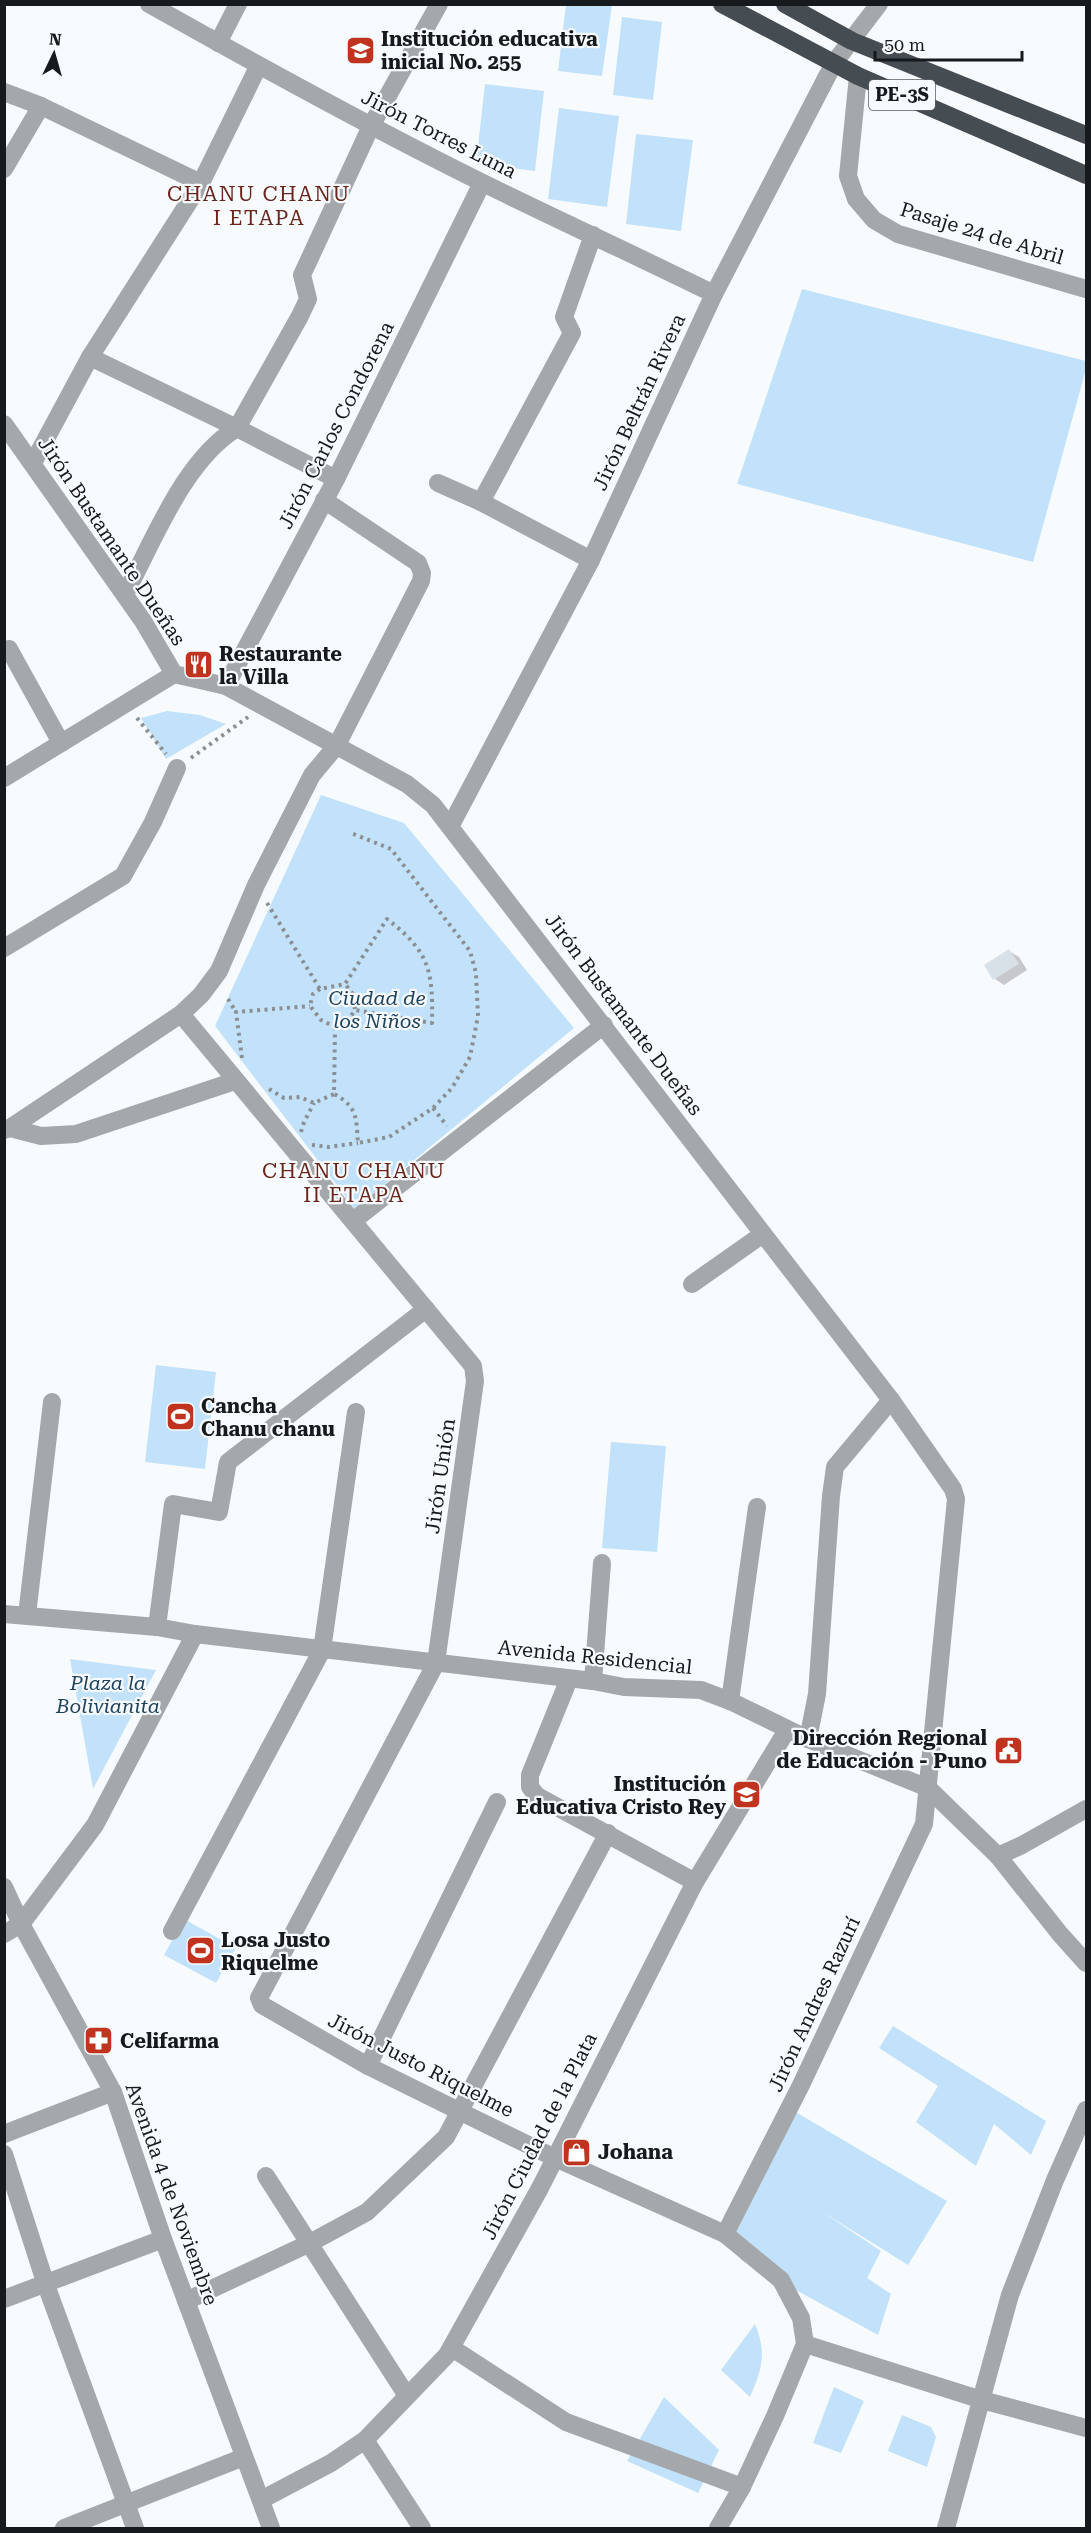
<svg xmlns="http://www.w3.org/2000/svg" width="1091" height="2533" font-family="'Roboto Serif',serif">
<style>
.green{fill:#c2e2fb}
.shadow{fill:#0003}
.building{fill:#d8e1e8}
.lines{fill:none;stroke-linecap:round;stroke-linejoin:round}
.path{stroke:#8c8f91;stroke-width:4;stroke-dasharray:3 4.5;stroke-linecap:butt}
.minor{stroke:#a4a8ab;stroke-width:18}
.highway{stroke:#454c52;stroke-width:18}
.labels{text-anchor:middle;stroke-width:4.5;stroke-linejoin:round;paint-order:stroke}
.shield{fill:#f8fbfe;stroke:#5a5e60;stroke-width:1.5}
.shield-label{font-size:18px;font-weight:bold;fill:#171a1c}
.poi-label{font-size:20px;font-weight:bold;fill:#171a1c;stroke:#f8fbfe;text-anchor:start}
.street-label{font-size:20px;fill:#171a1c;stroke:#f8fbfe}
.park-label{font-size:20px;font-style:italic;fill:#1f435d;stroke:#f8fbfe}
.neighbourhood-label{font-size:21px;letter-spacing:1.5px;fill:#6a261b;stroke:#f8fbfe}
</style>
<rect width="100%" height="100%" fill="#f8fbfe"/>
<!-- green -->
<g class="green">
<path d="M 566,5 L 612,5 L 602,76 L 558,71 Z"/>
<path d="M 622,17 L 662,22 L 653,100 L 613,95 Z"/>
<path d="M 485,84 L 544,91 L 535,171 L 476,164 Z"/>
<path d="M 559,108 L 619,116 L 607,207 L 548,199 Z"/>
<path d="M 636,134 L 693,140 L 681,231 L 626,224 Z"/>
<path d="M 802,289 L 1086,361 L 1086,369 L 1033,562 L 737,484 Z"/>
<path d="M 167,711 L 200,715 L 226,724 L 166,759 L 141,718 Z"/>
<path d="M 321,795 L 404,823 L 574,1028 L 355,1209 L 215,1026 Z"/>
<path d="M 156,1365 L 216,1372 L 205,1469 L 145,1462 Z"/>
<path d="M 611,1442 L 666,1446 L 657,1552 L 602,1548 Z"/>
<path d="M 70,1659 L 156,1670 L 93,1789 Z"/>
<path d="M 184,1919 L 236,1948 L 216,1983 L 164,1955 Z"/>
<path d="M 893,2026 L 1046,2121 L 1031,2155 L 994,2124 L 976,2166 L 916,2122 L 938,2086 L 879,2048 Z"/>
<path d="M 794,2111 L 947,2201 L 908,2265 L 821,2211 L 881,2251 L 867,2278 L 891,2294 L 878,2335 L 741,2260 L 734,2229 Z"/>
<path d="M 755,2324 C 767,2354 762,2369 750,2397 L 721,2370 Z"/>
<path d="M 834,2387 L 864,2401 L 841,2453 L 813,2443 Z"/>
<path d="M 664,2397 L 719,2450 L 698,2493 L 627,2461 Z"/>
<path d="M 902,2415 L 931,2427 L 936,2437 L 927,2467 L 888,2451 Z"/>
</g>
<!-- shadow -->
<path class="shadow" d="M 1009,951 L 1019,957 L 1027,970 L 1004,985 L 995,979 Z"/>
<!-- building -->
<path class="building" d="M 1009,949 L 1019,964 L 993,980 L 984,965 Z"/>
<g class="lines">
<!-- path -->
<g class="path">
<path d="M 137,718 L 166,754"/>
<path d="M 191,758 L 248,717"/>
<path d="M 267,903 L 320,989 L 345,984 L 387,919 C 430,952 433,971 432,1023 L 355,1010"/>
<path d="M 320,989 L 313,994 L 310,1006 L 321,1020 L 335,1027 L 349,1019 L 355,1010 L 353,994 L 345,984"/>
<path d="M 228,999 L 236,1012"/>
<path d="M 335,1027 L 334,1094 C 358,1107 356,1118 358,1143 L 389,1137 L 433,1108 L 452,1088 L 470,1057 L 478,1016 L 476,973 L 470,951 L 391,849 L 351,833"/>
<path d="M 242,1058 L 236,1012 L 310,1006"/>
<path d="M 269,1089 L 284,1098 L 300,1097 L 314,1103 L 334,1094"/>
<path d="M 433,1108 L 447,1126"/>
<path d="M 301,1132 L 304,1122 L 314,1103"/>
<path d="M 312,1145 L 329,1147 L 358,1143"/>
</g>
<!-- minor -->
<g class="minor">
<path d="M 149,4 C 259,66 368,126 481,182 C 558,220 637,256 714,294"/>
<path d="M 218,43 L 238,4"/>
<path d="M 858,76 L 848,176 L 856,199 L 874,220 L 898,234 L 1086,289"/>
<path d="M 4,92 L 41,106 L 201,183"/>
<path d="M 4,169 L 41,106"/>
<path d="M 90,357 L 237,428 L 336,479"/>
<path d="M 4,424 L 143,621 L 174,674 L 226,686 L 407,784 L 433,805 L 891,1400 L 953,1489 L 956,1499 L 924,1824 L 801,2085 L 725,2234"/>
<path d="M 33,463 L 90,357 L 201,183 L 258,67"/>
<path d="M 438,483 L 481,502 L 591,560"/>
<path d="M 481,502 L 572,333 L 564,317 L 593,235"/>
<path d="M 125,594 C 154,540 184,460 237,428 L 300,316 L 308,299 L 302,275 L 371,126 L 439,4"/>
<path d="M 9,649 L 61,743"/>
<path d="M 226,686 L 336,479 L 482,183"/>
<path d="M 4,778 L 174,674"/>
<path d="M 451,825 L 591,560 L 714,294 L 834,63 L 879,4"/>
<path d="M 4,948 L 123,876 L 153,822 L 177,768"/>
<path d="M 181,1014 L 473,1366 L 475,1381 L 436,1663 L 259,1998 L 262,2005 L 368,2066 L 461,2112 L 553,2157 L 725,2234 L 781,2280 L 801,2318 L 805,2344 L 775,2416 L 742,2487 L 718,2528"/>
<path d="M 10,1128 L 41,1136 L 76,1134 L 235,1081"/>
<path d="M 4,1130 L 10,1128 L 181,1014 L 201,995 L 219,971 L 256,885 L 312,775 L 337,745 L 421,581 L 422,573 L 418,563 L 324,500"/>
<path d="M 353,1221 L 604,1025"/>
<path d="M 692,1284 L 763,1234"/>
<path d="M 4,1614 L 157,1627 L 195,1634 L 593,1681 L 624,1687 L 701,1690 L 730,1701 L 808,1739 L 928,1788 L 998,1856 L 1060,1934 L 1086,1963"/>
<path d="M 27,1615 L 52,1402"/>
<path d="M 157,1627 L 173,1504 L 219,1512 L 228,1462 L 426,1309"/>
<path d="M 569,1679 L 530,1775 L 530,1787 L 537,1796 L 695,1882"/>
<path d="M 593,1681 L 602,1563"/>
<path d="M 730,1701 L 757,1507"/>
<path d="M 808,1739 L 817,1694 L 831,1496 L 835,1467 L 891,1400"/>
<path d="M 998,1856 L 1022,1845 L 1086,1809"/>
<path d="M 4,1887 L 21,1924 L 113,2092 L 163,2239 L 271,2528"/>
<path d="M 172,1931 L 322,1650 L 356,1412"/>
<path d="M 4,1934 L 21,1924 L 95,1825 L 195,1634"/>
<path d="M 368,2066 L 497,1802"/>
<path d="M 4,2134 L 113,2092"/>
<path d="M 4,2154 L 46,2285 L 135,2528"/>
<path d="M 266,2176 L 407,2396"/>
<path d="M 4,2299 L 163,2239"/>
<path d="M 186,2301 L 310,2243 L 367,2212 L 446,2137 L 608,1833"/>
<path d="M 805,2344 L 982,2400 L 1086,2428"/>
<path d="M 452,2348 L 566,2422 L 742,2487"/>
<path d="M 365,2440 L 422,2528"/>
<path d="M 261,2500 L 331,2463 L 365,2440 L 447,2355 L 540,2188 L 695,1882 L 787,1730"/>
<path d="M 64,2528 L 244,2457"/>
<path d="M 946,2528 L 1010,2295 L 1055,2180 L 1086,2110"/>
</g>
<!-- highway -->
<g class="highway">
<path d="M 722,4 L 858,76 L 1086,175"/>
<path d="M 785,4 L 852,41 L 1086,135"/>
</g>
</g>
<!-- icons -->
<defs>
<symbol id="school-square" viewBox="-11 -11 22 22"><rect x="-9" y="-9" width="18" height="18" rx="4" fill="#c0341f" stroke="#f8fbfe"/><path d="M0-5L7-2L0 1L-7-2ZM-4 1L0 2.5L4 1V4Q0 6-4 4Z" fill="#fff"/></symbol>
<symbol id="restaurant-square" viewBox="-11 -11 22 22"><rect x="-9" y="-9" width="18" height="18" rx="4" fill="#c0341f" stroke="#f8fbfe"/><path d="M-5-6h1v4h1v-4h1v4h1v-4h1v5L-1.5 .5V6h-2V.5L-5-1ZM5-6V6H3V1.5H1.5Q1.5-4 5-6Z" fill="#fff"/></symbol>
<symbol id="stadium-square" viewBox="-11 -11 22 22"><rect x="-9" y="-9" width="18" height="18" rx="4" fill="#c0341f" stroke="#f8fbfe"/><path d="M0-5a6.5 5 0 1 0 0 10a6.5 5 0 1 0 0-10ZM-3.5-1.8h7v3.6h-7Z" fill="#fff"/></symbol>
<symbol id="civic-square" viewBox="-11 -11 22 22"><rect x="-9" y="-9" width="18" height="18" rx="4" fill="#c0341f" stroke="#f8fbfe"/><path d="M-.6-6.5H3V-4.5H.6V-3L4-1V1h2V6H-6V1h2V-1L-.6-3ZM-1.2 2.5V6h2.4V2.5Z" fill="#fff"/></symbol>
<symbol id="pharmacy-square" viewBox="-11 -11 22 22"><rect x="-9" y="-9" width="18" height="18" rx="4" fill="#c0341f" stroke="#f8fbfe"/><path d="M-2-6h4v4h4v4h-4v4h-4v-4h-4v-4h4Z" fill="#fff"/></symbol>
<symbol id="shop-square" viewBox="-11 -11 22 22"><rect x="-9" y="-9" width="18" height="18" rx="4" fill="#c0341f" stroke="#f8fbfe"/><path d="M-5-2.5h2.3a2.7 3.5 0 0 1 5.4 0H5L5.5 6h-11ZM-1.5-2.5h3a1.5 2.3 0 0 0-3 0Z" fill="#fff"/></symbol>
</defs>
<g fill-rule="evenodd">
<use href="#school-square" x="344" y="34" width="33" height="33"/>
<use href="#restaurant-square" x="182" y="648" width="33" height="33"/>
<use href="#stadium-square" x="164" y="1400" width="33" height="33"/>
<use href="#civic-square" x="992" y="1734" width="33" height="33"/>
<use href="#school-square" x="730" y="1778" width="33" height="33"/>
<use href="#stadium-square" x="184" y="1934" width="33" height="33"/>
<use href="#pharmacy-square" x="82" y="2024" width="33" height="33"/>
<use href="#shop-square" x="560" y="2136" width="33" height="33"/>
</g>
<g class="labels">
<!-- shield labels -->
<rect class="shield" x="869" y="80" width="66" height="30" rx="4.5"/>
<g class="shield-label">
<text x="902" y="101">PE-3S</text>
</g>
<!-- poi labels -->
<g class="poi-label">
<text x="381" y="46">Institución educativa<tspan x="381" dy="23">inicial No. 255</tspan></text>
<text x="219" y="661">Restaurante<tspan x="219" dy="23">la Villa</tspan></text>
<text x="201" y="1413">Cancha<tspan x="201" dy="23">Chanu chanu</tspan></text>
<text x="987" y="1745" text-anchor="end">Dirección Regional<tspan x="987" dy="23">de Educación - Puno</tspan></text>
<text x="726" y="1791" text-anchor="end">Institución<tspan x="726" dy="23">Educativa Cristo Rey</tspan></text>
<text x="221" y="1947">Losa Justo<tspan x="221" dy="23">Riquelme</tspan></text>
<text x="120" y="2048">Celifarma</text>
<text x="598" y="2159">Johana</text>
</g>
<!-- street labels -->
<g class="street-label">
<text transform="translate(439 134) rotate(27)" y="7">Jirón Torres Luna</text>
<text transform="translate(982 233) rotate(17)" y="7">Pasaje 24 de Abril</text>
<text transform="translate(639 402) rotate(-65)" y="7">Jirón Beltrán Rivera</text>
<text transform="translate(336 425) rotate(-63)" y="7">Jirón Carlos Condorena</text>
<text transform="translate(112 541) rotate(56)" y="7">Jirón Bustamante Dueñas</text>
<text transform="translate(624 1014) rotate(53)" y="7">Jirón Bustamante Dueñas</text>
<text transform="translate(440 1476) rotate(-82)" y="7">Jirón Unión</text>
<text transform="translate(595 1657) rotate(6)" y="7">Avenida Residencial</text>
<text transform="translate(814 2004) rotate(-65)" y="7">Jirón Andres Razurí</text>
<text transform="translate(421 2065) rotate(27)" y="7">Jirón Justo Riquelme</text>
<text transform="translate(539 2136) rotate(-63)" y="7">Jirón Ciudad de la Plata</text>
<text transform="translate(172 2194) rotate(70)" y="7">Avenida 4 de Noviembre</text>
</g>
<!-- park labels -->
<g class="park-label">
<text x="377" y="1005">Ciudad de<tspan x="377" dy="23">los Niños</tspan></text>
<text x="108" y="1690">Plaza la<tspan x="108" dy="23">Bolivianita</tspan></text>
</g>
<!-- neighbourhood labels -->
<g class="neighbourhood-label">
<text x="259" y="201">CHANU CHANU<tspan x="259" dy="24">I ETAPA</tspan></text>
<text x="354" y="1178">CHANU CHANU<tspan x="354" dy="24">II ETAPA</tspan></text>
</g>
</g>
<!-- border -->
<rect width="1091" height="2533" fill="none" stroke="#171a1c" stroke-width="12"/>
<!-- north arrow -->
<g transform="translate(54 54) rotate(5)" stroke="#f8fbfe" stroke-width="4.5" paint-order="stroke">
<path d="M0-4.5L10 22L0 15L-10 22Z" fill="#171a1c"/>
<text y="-9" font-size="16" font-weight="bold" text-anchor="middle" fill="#171a1c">N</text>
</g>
<!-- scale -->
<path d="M875 51v9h147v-9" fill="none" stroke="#171a1c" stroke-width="3"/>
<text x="884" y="51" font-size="18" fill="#171a1c" stroke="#f8fbfe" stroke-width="4.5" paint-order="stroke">50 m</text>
</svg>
